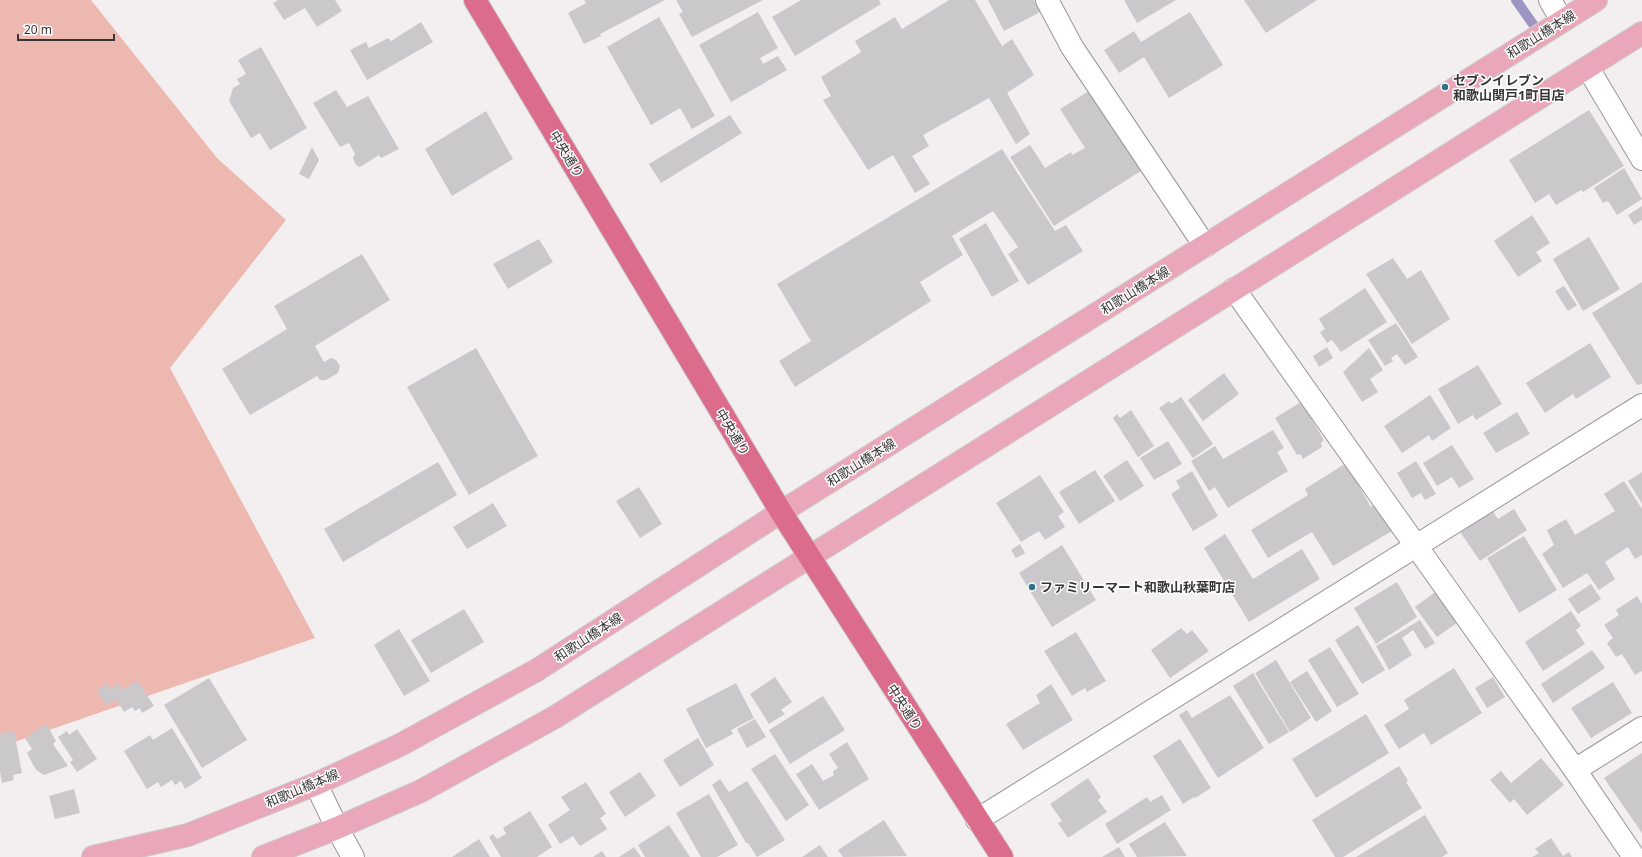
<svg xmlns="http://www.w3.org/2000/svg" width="1642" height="857" font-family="'Noto Sans','Noto Sans JP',sans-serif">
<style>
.green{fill:#edb8b0}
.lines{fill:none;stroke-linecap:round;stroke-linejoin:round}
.stream{stroke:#9e96c2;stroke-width:10}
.building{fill:#cbc8cc}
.minor-casing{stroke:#9b9699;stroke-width:24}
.major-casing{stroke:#cbcaca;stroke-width:24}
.highway-casing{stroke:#cbcaca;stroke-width:24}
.minor{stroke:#fff;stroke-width:22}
.major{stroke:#eaa7b9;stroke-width:22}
.highway{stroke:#dc6c8b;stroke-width:22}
.poi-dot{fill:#317185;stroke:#fff;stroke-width:1.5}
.labels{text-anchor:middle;stroke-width:3;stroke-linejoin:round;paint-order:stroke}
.street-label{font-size:13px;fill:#363435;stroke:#fff}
.poi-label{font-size:13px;font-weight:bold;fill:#363435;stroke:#fff;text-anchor:start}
</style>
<rect width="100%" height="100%" fill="#f3eff1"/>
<!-- green -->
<path class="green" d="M 0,0 L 91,0 L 217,158 L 286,220 L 170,368 L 315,638 L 0,747 Z"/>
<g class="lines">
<!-- stream -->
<path class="stream" d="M 1516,0 L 1542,37"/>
</g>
<!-- building -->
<g class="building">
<path d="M 278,0 L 335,0 L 342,11 L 317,27 L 305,8 L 284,20 L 273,3 Z"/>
<path d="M 584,0 L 665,0 L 600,34 L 601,36 L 584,44 L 568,13 L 586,3 Z"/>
<path d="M 676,0 L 763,0 L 692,37 L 679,14 L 683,12 Z"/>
<path d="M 801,0 L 879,0 L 881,4 L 795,56 L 772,17 Z"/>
<path d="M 949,0 L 975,0 L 1002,46 L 1012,39 L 1034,75 L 1007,93 L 1030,134 L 1016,144 L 989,98 L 923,135 L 929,146 L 912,156 L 930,184 L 915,193 L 893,155 L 868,170 L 823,100 L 831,96 L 821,77 L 861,52 L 855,41 L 895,17 L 902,29 Z"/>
<path d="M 988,0 L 1034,0 L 1040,12 L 1004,31 Z"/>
<path d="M 1124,0 L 1176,0 L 1137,23 Z"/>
<path d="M 1244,0 L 1317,0 L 1266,33 Z"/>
<path d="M 758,12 L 778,48 L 760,58 L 763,64 L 778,56 L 787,70 L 731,102 L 699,45 Z"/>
<path d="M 1190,12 L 1223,65 L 1169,98 L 1144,57 L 1119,73 L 1104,50 L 1134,31 L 1141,42 Z"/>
<path d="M 659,17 L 715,116 L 692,129 L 680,108 L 651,125 L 607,47 Z"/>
<path d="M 421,22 L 433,42 L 367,80 L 350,50 L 366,42 L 369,48 L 388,38 L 391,41 Z"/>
<path d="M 261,47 L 307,128 L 270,150 L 260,133 L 251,138 L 229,101 L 233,88 L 240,84 L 237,79 L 246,74 L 238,60 Z"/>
<path d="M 1094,88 L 1144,169 L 1054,226 L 1010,157 L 1030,145 L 1045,168 L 1071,152 L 1072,155 L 1085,148 L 1060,109 Z"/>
<path d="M 336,90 L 347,107 L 368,96 L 399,149 L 381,158 L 379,155 L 362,166 L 359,167 L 356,165 L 353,158 L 355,154 L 349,143 L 340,147 L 313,103 Z"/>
<path d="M 1589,110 L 1624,166 L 1583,192 L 1581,190 L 1556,205 L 1549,194 L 1535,203 L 1509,160 Z"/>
<path d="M 486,111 L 513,159 L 452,196 L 425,149 Z"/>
<path d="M 730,115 L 742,133 L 661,183 L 649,164 Z"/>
<path d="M 312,147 L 319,160 L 309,179 L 299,174 Z"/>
<path d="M 1002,149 L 1055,231 L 1066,225 L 1083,251 L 1028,285 L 1008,254 L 1018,247 L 993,211 L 952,236 L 963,255 L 920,282 L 931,301 L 795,387 L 779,361 L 811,341 L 777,284 Z"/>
<path d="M 1624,168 L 1642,199 L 1617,215 L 1608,201 L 1603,203 L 1594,188 Z"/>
<path d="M 1642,206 L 1642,220 L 1634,225 L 1628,215 Z"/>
<path d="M 1532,215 L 1550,243 L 1536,252 L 1542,261 L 1518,277 L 1494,241 Z"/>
<path d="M 986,223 L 1019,281 L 992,297 L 959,239 Z"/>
<path d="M 1589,237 L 1620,289 L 1583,311 L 1553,259 Z"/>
<path d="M 539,239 L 553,262 L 508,289 L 493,264 Z"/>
<path d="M 362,254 L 390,300 L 315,346 L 324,362 L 331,358 L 336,360 L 340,366 L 338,373 L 326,380 L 320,380 L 317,376 L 250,415 L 222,369 L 287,329 L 274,306 Z"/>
<path d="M 1393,258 L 1407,279 L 1421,270 L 1450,319 L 1412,344 L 1366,274 Z"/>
<path d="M 1642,282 L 1642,384 L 1637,385 L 1592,313 Z"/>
<path d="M 1564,286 L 1577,305 L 1568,311 L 1555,291 Z"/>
<path d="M 1365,288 L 1387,322 L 1341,352 L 1332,340 L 1327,343 L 1320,332 L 1325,329 L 1319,319 Z"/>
<path d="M 1396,323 L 1418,357 L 1405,365 L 1397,354 L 1391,358 L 1393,361 L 1385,366 L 1368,340 Z"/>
<path d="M 1590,343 L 1611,377 L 1576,399 L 1573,394 L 1545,413 L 1526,383 Z"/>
<path d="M 1327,347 L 1333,358 L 1319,367 L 1313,356 Z"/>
<path d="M 476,348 L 538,456 L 469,495 L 407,387 Z"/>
<path d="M 1369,348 L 1383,370 L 1370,379 L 1378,392 L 1362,402 L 1343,372 Z"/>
<path d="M 1478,365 L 1502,404 L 1476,420 L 1473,415 L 1458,424 L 1438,389 Z"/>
<path d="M 1224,373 L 1239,394 L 1203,421 L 1188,400 Z"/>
<path d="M 1430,395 L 1451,428 L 1432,441 L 1429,435 L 1402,453 L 1384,426 Z"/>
<path d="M 1181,397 L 1213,444 L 1193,458 L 1159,408 L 1169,401 L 1171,404 Z"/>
<path d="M 1301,402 L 1324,440 L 1321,443 L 1322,447 L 1303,459 L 1300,454 L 1297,455 L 1275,418 Z"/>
<path d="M 1131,410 L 1154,446 L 1138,457 L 1113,418 L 1117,414 L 1120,418 Z"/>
<path d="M 1517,412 L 1530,434 L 1496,453 L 1483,433 Z"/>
<path d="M 1273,430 L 1284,448 L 1277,452 L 1288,471 L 1228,508 L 1215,487 L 1209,491 L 1191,461 L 1215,446 L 1223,459 Z"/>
<path d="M 1168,441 L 1182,464 L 1154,480 L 1140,458 Z"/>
<path d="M 1452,445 L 1474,479 L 1459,488 L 1452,477 L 1437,486 L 1423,463 Z"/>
<path d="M 1127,460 L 1144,486 L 1120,501 L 1103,476 Z"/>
<path d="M 1416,461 L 1436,494 L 1425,500 L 1421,493 L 1412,498 L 1397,473 Z"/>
<path d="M 438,462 L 457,495 L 343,562 L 324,529 Z"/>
<path d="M 1348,462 L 1358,479 L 1356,481 L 1371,507 L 1375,504 L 1392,531 L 1333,566 L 1312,532 L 1268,558 L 1251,530 L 1308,495 L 1305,489 Z"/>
<path d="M 1095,470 L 1115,501 L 1079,524 L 1059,492 Z"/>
<path d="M 1192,471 L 1218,516 L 1193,531 L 1171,494 L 1180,488 L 1176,481 Z"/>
<path d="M 1642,472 L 1642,504 L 1628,481 Z"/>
<path d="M 1040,475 L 1064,512 L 1058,516 L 1065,527 L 1045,540 L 1039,531 L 1021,542 L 996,503 Z"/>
<path d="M 1624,481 L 1642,509 L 1642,555 L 1635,559 L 1628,547 L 1605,562 L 1615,579 L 1599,590 L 1587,573 L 1563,588 L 1542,554 L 1554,545 L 1547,530 L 1566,519 L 1575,535 L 1615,511 L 1604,494 Z"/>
<path d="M 639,487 L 662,524 L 640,538 L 616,501 Z"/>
<path d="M 493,503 L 507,526 L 467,549 L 453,527 Z"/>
<path d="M 1491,508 L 1498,519 L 1514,509 L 1527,530 L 1480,561 L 1458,529 Z"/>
<path d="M 1225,534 L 1253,579 L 1302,549 L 1320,579 L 1249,622 L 1204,548 Z"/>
<path d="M 1524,536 L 1557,590 L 1519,613 L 1487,558 Z"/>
<path d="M 1020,544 L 1025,553 L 1016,558 L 1011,550 Z"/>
<path d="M 1062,545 L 1096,600 L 1052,627 L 1019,573 Z"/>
<path d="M 1397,582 L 1417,617 L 1376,644 L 1354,608 Z"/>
<path d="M 1591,584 L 1601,599 L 1578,614 L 1568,599 Z"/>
<path d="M 1438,590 L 1461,620 L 1437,637 L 1415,607 Z"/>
<path d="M 1637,596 L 1642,604 L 1642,671 L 1635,675 L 1622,654 L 1616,657 L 1607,643 L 1613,638 L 1604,625 L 1619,615 L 1616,610 Z"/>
<path d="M 464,609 L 484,642 L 431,673 L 411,640 Z"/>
<path d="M 1571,611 L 1581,626 L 1576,630 L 1585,644 L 1543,671 L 1525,642 Z"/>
<path d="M 1420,620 L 1435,643 L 1425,649 L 1413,630 L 1402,638 L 1412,655 L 1389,670 L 1376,646 Z"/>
<path d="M 1358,625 L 1385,670 L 1362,684 L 1335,640 Z"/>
<path d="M 1181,628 L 1187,634 L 1192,630 L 1209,651 L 1170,678 L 1151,650 Z"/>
<path d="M 399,629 L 430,681 L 404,696 L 374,645 Z"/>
<path d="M 1076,632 L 1106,681 L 1087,692 L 1085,688 L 1072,696 L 1044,651 Z"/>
<path d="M 1330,647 L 1359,694 L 1337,707 L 1308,660 Z"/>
<path d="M 1592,650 L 1605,668 L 1553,703 L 1541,684 Z"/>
<path d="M 1276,660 L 1311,718 L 1290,732 L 1255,673 Z"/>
<path d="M 1454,668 L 1482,713 L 1431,745 L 1424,733 L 1399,749 L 1384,725 L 1409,709 L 1404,700 Z"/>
<path d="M 1307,671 L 1332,711 L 1316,722 L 1290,682 Z"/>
<path d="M 1253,673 L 1289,732 L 1269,744 L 1233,686 Z"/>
<path d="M 775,677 L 792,702 L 781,710 L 785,714 L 769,724 L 750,694 Z"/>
<path d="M 1493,677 L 1505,697 L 1487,708 L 1475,688 Z"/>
<path d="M 209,678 L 247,740 L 202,768 L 164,705 Z"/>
<path d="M 138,681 L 154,706 L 142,713 L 140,708 L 135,711 L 132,707 L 124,712 L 116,699 L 106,705 L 97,690 L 107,684 L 110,689 L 119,684 L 122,690 Z"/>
<path d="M 1613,682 L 1632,713 L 1591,738 L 1571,708 Z"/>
<path d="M 736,683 L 754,718 L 731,730 L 733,734 L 706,748 L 686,709 Z"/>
<path d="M 1051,684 L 1073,720 L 1023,750 L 1006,724 L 1040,703 L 1036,695 Z"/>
<path d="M 1230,695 L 1264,748 L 1218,778 L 1179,715 L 1187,710 L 1192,718 Z"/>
<path d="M 823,696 L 845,730 L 790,764 L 769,730 Z"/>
<path d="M 1366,714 L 1389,753 L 1316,798 L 1292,759 Z"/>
<path d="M 755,719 L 766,737 L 747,748 L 737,729 Z"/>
<path d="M 46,724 L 56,741 L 53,744 L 68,766 L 44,775 L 36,770 L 27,753 L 32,749 L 25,738 Z"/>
<path d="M 172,728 L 202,778 L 185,789 L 181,781 L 175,785 L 172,780 L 161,787 L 158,782 L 147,789 L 124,751 L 150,735 L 153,740 Z"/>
<path d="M 77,729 L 97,759 L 77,772 L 70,762 L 73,760 L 58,737 L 67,731 L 69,735 Z"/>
<path d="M 14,731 L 22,773 L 13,775 L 14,780 L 2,783 L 0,772 L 0,734 Z"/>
<path d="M 698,738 L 714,765 L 680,787 L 663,760 Z"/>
<path d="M 1180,739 L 1211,788 L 1195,798 L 1194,797 L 1183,804 L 1153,756 Z"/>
<path d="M 847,742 L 869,779 L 819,810 L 796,774 L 812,764 L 823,781 L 834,775 L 833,771 L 838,768 L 829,754 Z"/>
<path d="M 1642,753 L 1642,833 L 1604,778 Z"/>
<path d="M 775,754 L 809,805 L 786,821 L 751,769 Z"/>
<path d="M 1541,758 L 1564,785 L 1527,815 L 1514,799 L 1510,803 L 1490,780 L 1501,771 L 1511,783 Z"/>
<path d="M 1399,766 L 1408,781 L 1406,782 L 1422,808 L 1343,857 L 1335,857 L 1312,820 Z"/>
<path d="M 640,772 L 656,796 L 625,817 L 609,792 Z"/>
<path d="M 1088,778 L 1101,797 L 1098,800 L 1107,812 L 1068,838 L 1058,823 L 1062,821 L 1050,804 Z"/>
<path d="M 720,779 L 729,792 L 747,781 L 785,840 L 757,857 L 748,843 L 746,843 L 712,785 Z"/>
<path d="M 586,782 L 606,814 L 600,818 L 607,829 L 580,846 L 573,836 L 560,844 L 548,825 L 570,810 L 561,797 Z"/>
<path d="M 74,789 L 80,813 L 55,819 L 49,796 Z"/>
<path d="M 709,794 L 738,845 L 717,857 L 701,857 L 676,813 Z"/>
<path d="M 1162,795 L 1171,810 L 1117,844 L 1105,824 L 1147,797 L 1150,802 Z"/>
<path d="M 530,811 L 552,847 L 537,857 L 501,857 L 489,837 L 493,834 L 497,839 L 506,834 L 503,828 Z"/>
<path d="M 1425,815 L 1448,853 L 1442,857 L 1356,857 Z"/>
<path d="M 884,820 L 907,856 L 843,857 L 838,850 Z"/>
<path d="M 1165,822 L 1187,856 L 1137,857 L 1129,844 Z"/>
<path d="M 669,825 L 690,857 L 645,857 L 638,845 Z"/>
<path d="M 1551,838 L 1563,856 L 1569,852 L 1572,857 L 1532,857 L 1539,853 L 1535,849 Z"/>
<path d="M 479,839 L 490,857 L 452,857 Z"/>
<path d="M 820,845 L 828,857 L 802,857 Z"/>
<path d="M 634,847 L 641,857 L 619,857 Z"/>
<path d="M 1119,847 L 1125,857 L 1102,857 Z"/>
<path d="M 602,851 L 606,857 L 593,857 Z"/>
</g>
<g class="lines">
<defs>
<g id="minor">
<path d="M 1047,0 L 1072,47 L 1205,246"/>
<path d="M 1550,0 L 1562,21"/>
<path d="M 1588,68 L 1642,159"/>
<path d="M 1234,289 L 1575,770 L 1634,857"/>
<path d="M 1575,770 L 1642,728"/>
<path d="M 316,784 L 337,828 L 353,857"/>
<path d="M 977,820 L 1642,405"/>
</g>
<g id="major">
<path d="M 93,857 L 188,835 L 316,784 L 400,745 L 537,670 L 781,512 L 1596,0"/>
<path d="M 263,857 L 337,828 L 421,791 L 555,717 L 1642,33"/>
</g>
<path id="highway" d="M 475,0 L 781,512 L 1002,857"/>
</defs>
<!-- minor casing -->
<use href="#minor" class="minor-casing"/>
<!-- major casing -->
<use href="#major" class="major-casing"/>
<!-- highway casing -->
<use href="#highway" class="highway-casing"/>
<!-- minor -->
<use href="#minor" class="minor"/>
<!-- major -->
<use href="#major" class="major"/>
<!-- highway -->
<use href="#highway" class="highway"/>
</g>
<!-- markers -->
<g class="poi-dot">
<circle cx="1445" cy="87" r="4"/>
<circle cx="1032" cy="587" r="4"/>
</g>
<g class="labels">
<!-- street labels -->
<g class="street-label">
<text transform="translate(1541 34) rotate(-32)" y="5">和歌山橋本線</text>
<text transform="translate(567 154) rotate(59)" y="5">中央通り</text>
<text transform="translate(1135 290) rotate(-32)" y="5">和歌山橋本線</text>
<text transform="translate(733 432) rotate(59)" y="5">中央通り</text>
<text transform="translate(861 462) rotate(-32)" y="5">和歌山橋本線</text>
<text transform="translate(588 637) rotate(-33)" y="5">和歌山橋本線</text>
<text transform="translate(905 707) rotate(57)" y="5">中央通り</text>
<text transform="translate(302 788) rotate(-23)" y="5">和歌山橋本線</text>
</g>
<!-- poi labels -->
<g class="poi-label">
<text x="1453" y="85">セブンイレブン<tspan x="1453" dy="15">和歌山関戸1町目店</tspan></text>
<text x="1040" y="592">ファミリーマート和歌山秋葉町店</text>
</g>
</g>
<!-- scale -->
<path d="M18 34v6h96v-6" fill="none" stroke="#363435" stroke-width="2"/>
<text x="24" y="34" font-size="12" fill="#363435" stroke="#ffffff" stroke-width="3" paint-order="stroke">20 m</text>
</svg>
